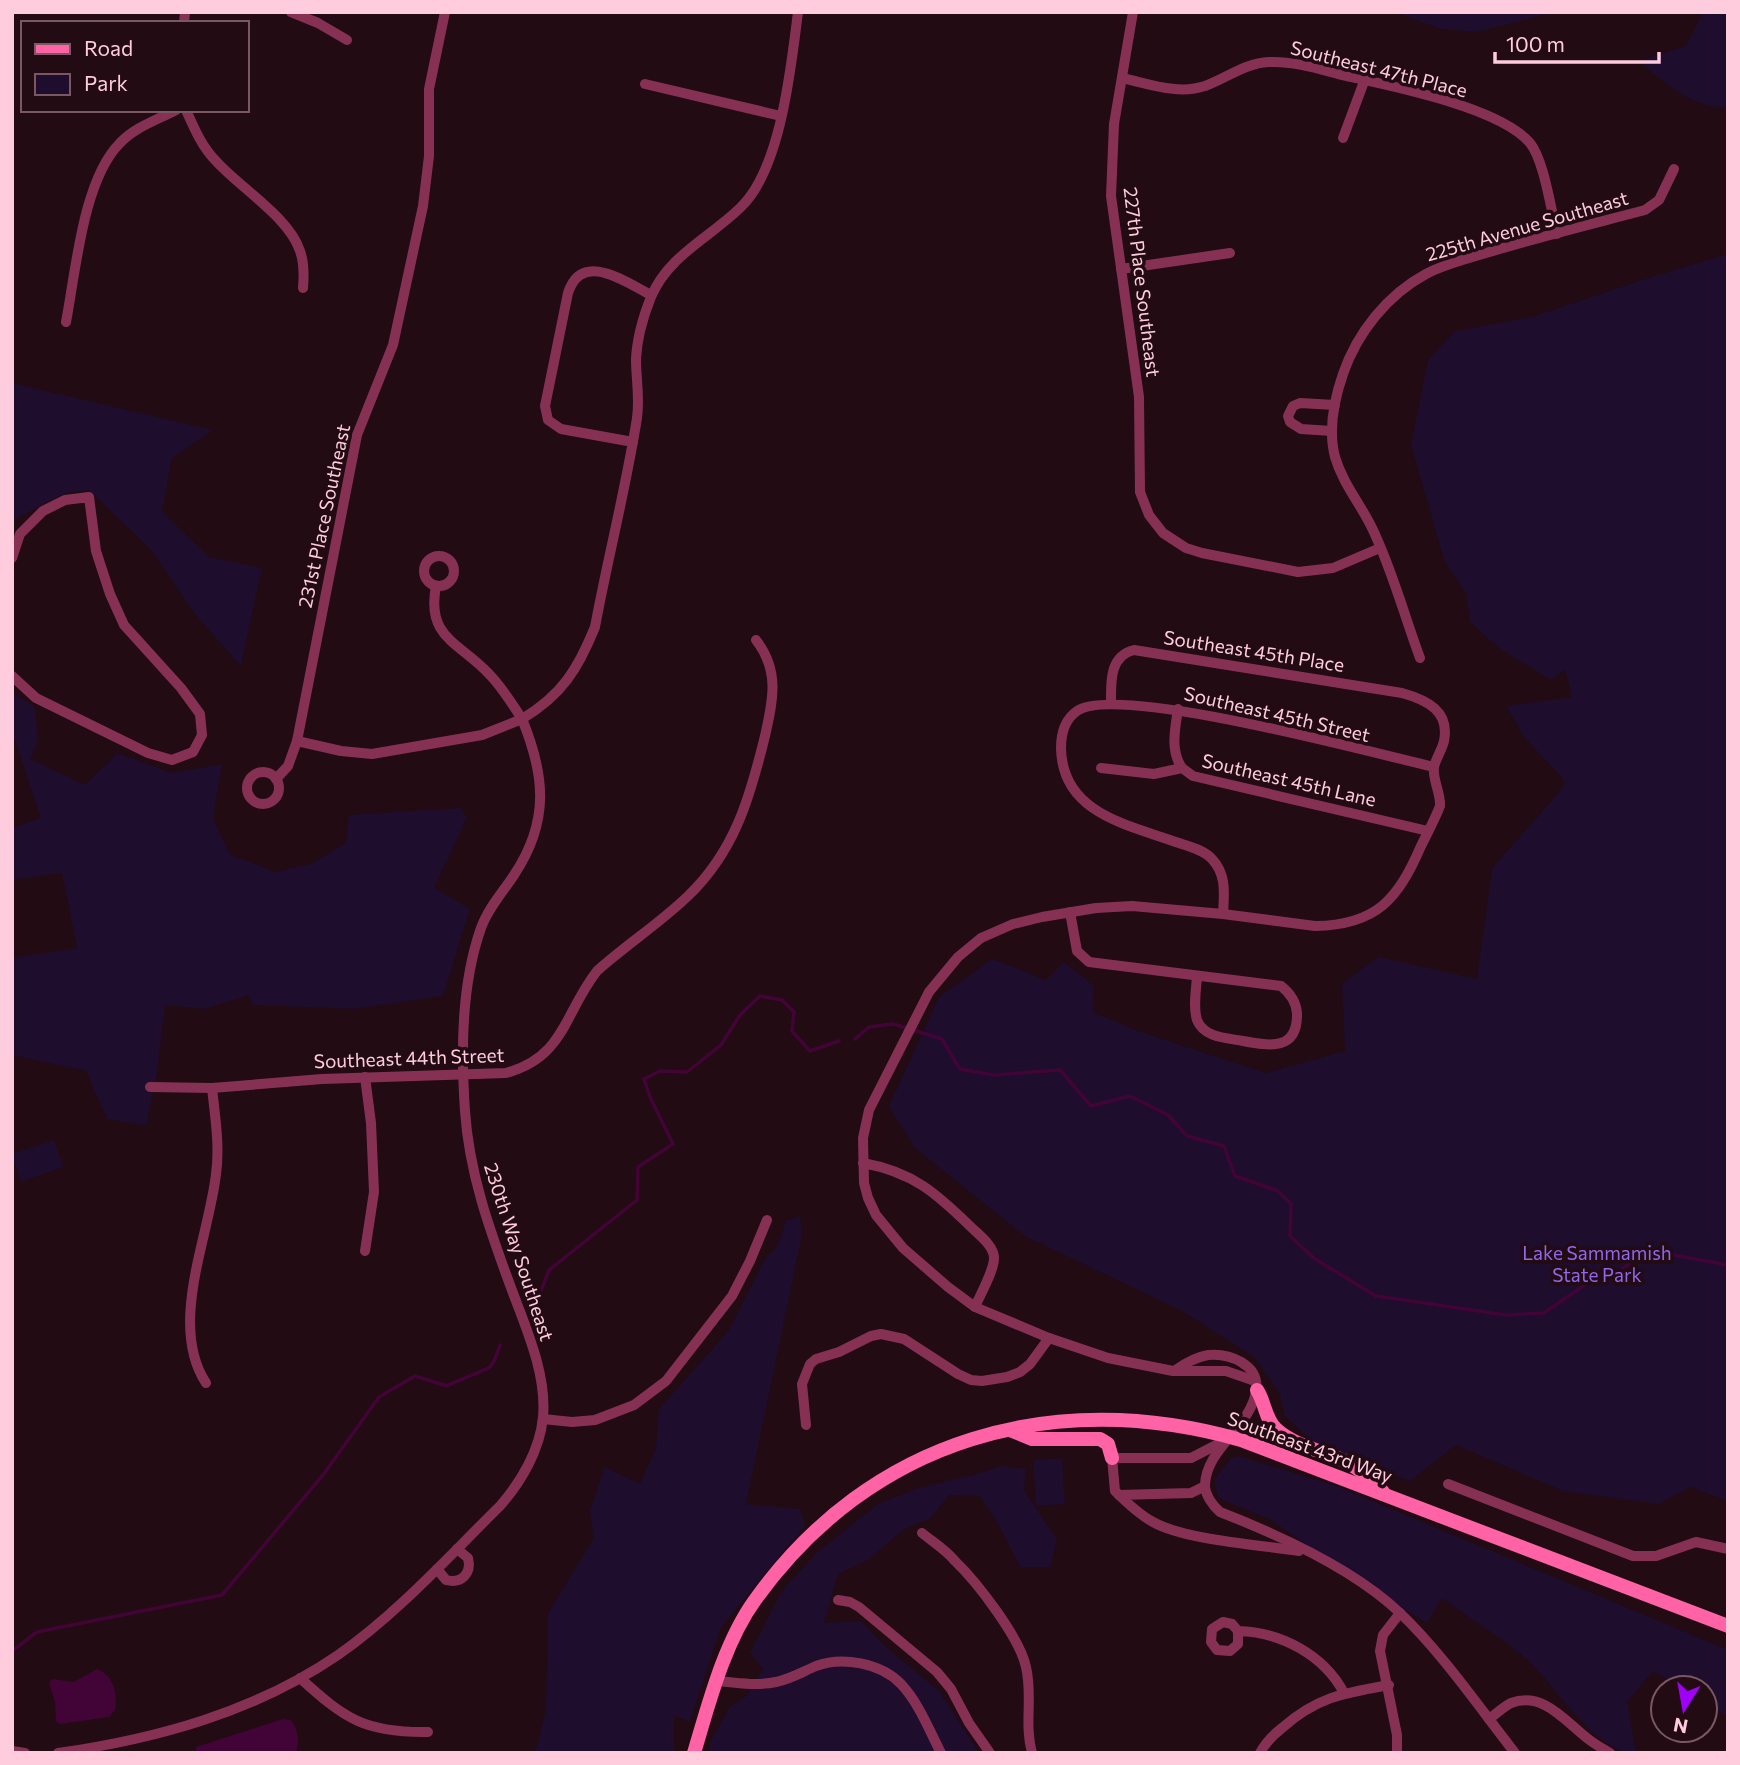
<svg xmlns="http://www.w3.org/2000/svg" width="1740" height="1765" font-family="Commissioner,sans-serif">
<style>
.green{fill:#1e0d2d}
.water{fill:#420437}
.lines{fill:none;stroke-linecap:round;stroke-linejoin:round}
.stream{stroke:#420437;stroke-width:3.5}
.street{stroke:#863154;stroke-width:10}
.secondary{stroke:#ff63a6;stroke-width:14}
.labels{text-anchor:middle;stroke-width:7;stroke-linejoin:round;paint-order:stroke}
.street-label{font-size:19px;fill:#fcd;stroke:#220b12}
.park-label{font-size:19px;fill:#9067ee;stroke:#220b12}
</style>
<rect width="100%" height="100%" fill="#220b12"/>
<!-- green -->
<g class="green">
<path d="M 1394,12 L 1555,12 L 1477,32 L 1441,29 Z"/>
<path d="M 1703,12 L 1728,12 L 1728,106 C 1698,113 1659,78 1638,61 L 1686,46 Z"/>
<path d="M 1728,254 L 1728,1501 L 1690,1487 L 1659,1504 L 1563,1491 L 1456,1445 L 1410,1481 L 1319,1448 L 1285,1416 L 1279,1392 L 1254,1357 L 1182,1311 L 1025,1236 L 915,1148 L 889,1106 L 939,997 L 992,959 L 1046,980 L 1064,962 L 1093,985 L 1094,1013 L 1141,1032 L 1266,1073 L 1345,1051 L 1342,983 L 1379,957 L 1477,979 L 1492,868 L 1562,789 L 1564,780 L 1524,737 L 1506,706 L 1572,697 L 1565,669 L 1551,680 L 1499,648 L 1470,622 L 1467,595 L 1444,560 L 1411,445 L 1428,360 L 1455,331 L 1532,317 L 1648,278 Z"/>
<path d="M 12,383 L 213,430 L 172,458 L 162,511 L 209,557 L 262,568 L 241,666 L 194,613 L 153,552 L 89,490 L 65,493 L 12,521 Z"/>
<path d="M 12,692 L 35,707 L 38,741 L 30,759 L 85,785 L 118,753 L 171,773 L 222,764 L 213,819 L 230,855 L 276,872 L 311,864 L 346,843 L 349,815 L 460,808 L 467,817 L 434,888 L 470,909 L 443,996 L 354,1009 L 253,1005 L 249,995 L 205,1009 L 165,1005 L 157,1073 L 146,1126 L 107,1119 L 86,1071 L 12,1055 L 12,958 L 77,948 L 62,873 L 12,880 L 12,828 L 41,818 L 12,732 Z"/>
<path d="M 54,1140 L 63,1167 L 21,1182 L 12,1154 Z"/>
<path d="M 800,1216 L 802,1235 L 746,1504 L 800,1509 L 805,1526 L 721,1627 L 690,1722 L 674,1716 L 674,1753 L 535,1753 L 546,1710 L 548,1613 L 594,1538 L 590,1511 L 604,1467 L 640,1484 L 656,1448 L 659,1409 L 729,1330 L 765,1259 L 777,1246 L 786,1221 Z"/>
<path d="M 1239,1456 L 1339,1487 L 1728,1650 L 1728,1717 L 1705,1702 L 1705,1688 L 1682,1688 L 1653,1671 L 1627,1702 L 1636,1753 C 1595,1753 1557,1688 1529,1661 C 1503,1638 1470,1619 1442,1598 L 1427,1623 L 1366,1586 L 1271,1520 L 1218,1498 L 1214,1480 L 1231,1458 Z"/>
<path d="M 1062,1458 L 1065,1504 L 1036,1506 L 1033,1460 Z"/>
<path d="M 1001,1466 L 1026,1469 L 1024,1490 L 1057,1540 L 1050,1567 L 1020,1567 L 996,1520 L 980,1496 L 949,1495 L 931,1518 L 904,1529 L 868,1560 L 838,1574 L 824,1623 L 861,1621 L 886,1647 L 939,1691 L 979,1753 L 709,1753 L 711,1740 L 729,1708 L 746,1696 L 763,1669 L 750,1653 L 781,1592 L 816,1553 L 878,1504 L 919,1488 L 981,1473 Z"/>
</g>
<!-- water -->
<g class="water">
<path d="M 97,1669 C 114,1676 118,1694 115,1710 L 109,1717 L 60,1724 L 56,1721 L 55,1702 L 49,1683 L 52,1679 L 74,1682 Z"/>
<path d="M 283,1719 L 291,1720 C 299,1732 299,1740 296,1753 L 196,1753 L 196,1747 Z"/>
</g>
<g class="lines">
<!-- stream -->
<g class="stream">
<path d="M 855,1039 L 869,1027 L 893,1024 L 942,1039 L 960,1069 L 993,1075 L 1060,1070 L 1091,1106 L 1130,1096 L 1168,1115 L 1187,1136 L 1224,1146 L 1235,1176 L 1278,1191 L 1291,1204 L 1290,1236 L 1315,1259 L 1376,1296 L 1506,1315 L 1544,1313 L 1592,1280 L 1611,1278 L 1646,1250 L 1728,1265"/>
<path d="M 539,1296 L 549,1270 L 637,1200 L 638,1167 L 673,1144 L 650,1097 L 644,1079 L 660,1071 L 687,1072 L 721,1045 L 740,1015 L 760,996 L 782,1000 L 794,1012 L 792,1031 L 810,1051 L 839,1041"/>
<path d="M 12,1651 L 37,1632 L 222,1595 L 323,1475 L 379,1397 L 415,1376 L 447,1386 C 454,1382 488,1369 490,1367 C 495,1361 498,1352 500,1345"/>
</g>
<!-- street -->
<g class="street">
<path d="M 291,12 L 318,23 L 347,40"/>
<path d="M 1133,12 L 1114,124 L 1111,196 L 1139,397 L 1140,492 L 1149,515 L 1163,533 L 1186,548 L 1202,553 L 1298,572 L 1333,568 L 1380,548"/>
<path d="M 184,23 L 185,12"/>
<path d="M 1122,78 C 1150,84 1178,95 1205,86 C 1227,78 1245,63 1269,62 C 1294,61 1319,69 1342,75 C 1388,85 1500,107 1530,143 C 1544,160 1551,210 1557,234"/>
<path d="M 645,84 L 781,116"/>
<path d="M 186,110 C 194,128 202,147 216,161 C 239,187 289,217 300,251 C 304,262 304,276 303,288"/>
<path d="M 1343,138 L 1365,79"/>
<path d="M 1121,269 L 1230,253"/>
<path d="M 66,322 C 76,270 83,180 120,143 C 135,127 157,120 176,110"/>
<path d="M 1332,431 L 1301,429 L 1290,422 L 1288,416 L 1293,406 L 1300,403 L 1335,405"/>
<path d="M 633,442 L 561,429 L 548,420 L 545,406 L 568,293 C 582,250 625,282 651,295"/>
<circle cx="439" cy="571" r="15"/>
<path d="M 12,558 L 20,534 L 43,511 L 65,500 L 89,497 L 96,551 L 110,594 L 124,625 L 181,688 L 200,714 L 202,735 L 193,752 L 172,760 L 148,753 L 36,698 L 12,676"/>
<path d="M 1420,658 C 1404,615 1392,569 1372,528 C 1360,503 1343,484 1335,457 C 1328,430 1334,400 1343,374 C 1357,333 1387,295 1426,274 C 1444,264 1466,259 1486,253 C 1539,237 1592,224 1645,210 L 1659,200 L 1674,169"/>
<path d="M 1111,703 C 1111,683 1109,656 1134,650 L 1402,693 C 1427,700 1450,711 1444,741 C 1442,750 1436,758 1434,767 C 1432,779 1441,793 1440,806 C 1435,819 1428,832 1421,846 C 1398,899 1377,925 1315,926 L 1223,914 L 1132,906 L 1096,908 L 1042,917 L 1013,924 L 981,938 L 958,957 L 929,992 L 869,1110 L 863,1138 L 864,1183 L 868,1198 L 876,1215 L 903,1248 L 948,1287 L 975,1307 L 1049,1338 L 1108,1358 L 1173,1371 L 1226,1371 L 1255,1381"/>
<path d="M 1178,709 C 1175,729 1170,751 1182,768"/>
<path d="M 297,741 L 341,751 L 372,754 L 482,735 L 522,719 C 512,704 502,687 489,674 C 459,642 426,638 436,586"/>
<path d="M 1101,768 L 1154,774 L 1182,768 L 1193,776 L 1428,831"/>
<circle cx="263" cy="788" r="16"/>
<path d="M 276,779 L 288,766 L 297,741 L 357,435 L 393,345 L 423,206 L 429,156 L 429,89 L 445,12"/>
<path d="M 1070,912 L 1077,951 L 1089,962 L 1281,986 C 1290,993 1296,1001 1297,1013 C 1298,1051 1270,1046 1243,1041 C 1227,1038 1204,1038 1197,1020 C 1193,1007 1196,990 1197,977"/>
<path d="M 1223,914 C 1224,894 1227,875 1212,859 C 1204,850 1190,847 1179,843 C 1129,825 1062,814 1061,748 C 1061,734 1064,720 1077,711 C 1117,683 1376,754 1434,767"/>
<path d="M 365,1077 L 371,1123 L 374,1192 L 365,1251"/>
<path d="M 150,1087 L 212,1088 L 322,1079 L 506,1073 C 565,1057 564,1013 597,971 C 626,945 660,923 688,896 C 735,851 750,797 765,736 C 773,700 780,671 756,640"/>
<path d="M 863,1163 C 913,1172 936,1193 971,1227 C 979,1235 993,1245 994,1257 C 995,1269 980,1295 975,1307"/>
<path d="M 1174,1371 C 1184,1364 1195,1357 1208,1355 C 1229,1353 1260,1364 1256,1391 C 1251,1427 1206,1448 1205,1485 C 1205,1495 1213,1506 1220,1512 C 1279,1535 1354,1569 1400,1613 C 1442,1653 1479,1707 1515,1753"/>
<path d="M 206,1383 C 168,1325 209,1237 216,1174 C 220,1146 215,1116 212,1088"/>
<path d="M 543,1419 L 572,1422 L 595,1420 L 634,1405 L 666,1381 L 732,1296 L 750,1261 L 767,1220"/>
<path d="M 806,1425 L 802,1384 L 810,1364 L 816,1359 L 839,1352 L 871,1336 L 881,1334 L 904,1339 L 958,1374 L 971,1380 L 982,1381 L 1007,1377 L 1020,1372 L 1030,1364 L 1049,1338"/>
<path d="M 1226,1440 L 1191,1458 L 1112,1458 L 1115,1491 C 1126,1502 1140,1515 1153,1522 C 1185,1540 1261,1545 1299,1551"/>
<path d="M 1448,1484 L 1633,1556 L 1656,1556 L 1696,1542 L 1728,1549"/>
<path d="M 1119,1495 L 1191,1493 L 1205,1486"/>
<path d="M 922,1533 C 933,1542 946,1550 955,1561 C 977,1582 1020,1638 1026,1667 C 1033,1696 1024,1724 1032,1753"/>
<path d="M 437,1569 L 446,1580 C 461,1584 472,1574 468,1558 L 457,1549"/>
<path d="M 838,1600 L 850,1602 L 859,1607 L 937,1672 L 951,1689 L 969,1723 L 990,1753"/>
<path d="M 1238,1631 L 1238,1644 L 1230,1651 L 1217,1650 L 1211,1642 L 1212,1629 L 1223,1622 L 1232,1624 L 1238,1631 C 1281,1632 1324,1655 1344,1693"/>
<path d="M 300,1678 C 345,1719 365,1733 428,1732"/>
<path d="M 717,1681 C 737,1683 757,1686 776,1682 C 791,1679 802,1672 816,1666 C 842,1656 881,1663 901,1684 C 919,1703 929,1730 941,1753"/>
<path d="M 1489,1719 C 1496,1714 1503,1707 1511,1703 C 1543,1691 1565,1721 1587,1738 C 1594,1744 1602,1748 1610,1753"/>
<path d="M 12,1751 L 25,1753"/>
<path d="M 58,1753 C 156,1739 255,1712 338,1655 C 397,1614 449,1556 500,1506 C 521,1482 540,1450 543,1417 C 547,1373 525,1326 510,1285 C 489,1228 469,1172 465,1111 C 461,1052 461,985 481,928 C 488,908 503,892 514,875 C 550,821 545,775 522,719 C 562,695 578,669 595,627 C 608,557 626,488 637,418 C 640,398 636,379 636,359 C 637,338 643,317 651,297 C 668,256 709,238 740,208 C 781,170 791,67 798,12"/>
<path d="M 1260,1753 C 1265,1743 1273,1735 1282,1728 C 1317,1697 1344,1693 1389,1685"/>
<path d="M 1397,1753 L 1397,1735 L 1380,1651 L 1383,1635 L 1400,1613"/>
</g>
<!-- secondary -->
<g class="secondary">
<path d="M 1257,1390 C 1265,1402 1265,1419 1276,1429 C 1293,1445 1319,1450 1340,1459 C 1357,1466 1371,1479 1383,1492"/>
<path d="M 1010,1430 L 1032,1439 L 1100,1439 L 1108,1444 L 1112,1458"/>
<path d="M 694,1753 C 709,1703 724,1643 755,1600 C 871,1438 1054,1387 1241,1440 L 1728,1626"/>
</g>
</g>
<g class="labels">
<!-- street labels -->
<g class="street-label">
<text transform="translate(1379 69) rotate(14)" y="7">Southeast 47th Place</text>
<text transform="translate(1527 226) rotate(-16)" y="7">225th Avenue Southeast</text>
<text transform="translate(1142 282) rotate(83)" y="7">227th Place Southeast</text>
<text transform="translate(324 516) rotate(-78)" y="7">231st Place Southeast</text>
<text transform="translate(1254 651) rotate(9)" y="7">Southeast 45th Place</text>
<text transform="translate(1277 714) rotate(13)" y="7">Southeast 45th Street</text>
<text transform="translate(1289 780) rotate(13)" y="7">Southeast 45th Lane</text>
<text transform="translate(409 1058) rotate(-2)" y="7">Southeast 44th Street</text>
<text transform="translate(519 1252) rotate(72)" y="7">230th Way Southeast</text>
<text transform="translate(1310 1447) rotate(20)" y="7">Southeast 43rd Way</text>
</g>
<!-- park labels -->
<g class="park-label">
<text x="1597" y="1260">Lake Sammamish<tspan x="1597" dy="22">State Park</tspan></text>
</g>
</g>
<!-- border -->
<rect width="1740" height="1765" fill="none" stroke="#ffccdd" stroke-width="28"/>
<!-- legend -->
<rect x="21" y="21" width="228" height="91" fill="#220b12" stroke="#7a5863" stroke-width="2"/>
<rect x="35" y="44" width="35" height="10" fill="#ff63a6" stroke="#7a5863" stroke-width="2"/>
<text x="84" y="56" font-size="21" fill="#ffccdd">Road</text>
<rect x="35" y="74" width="35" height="21" fill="#1e0d2d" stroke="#7a5863" stroke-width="2"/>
<text x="84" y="91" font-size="21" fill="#ffccdd">Park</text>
<!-- north arrow -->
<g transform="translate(1684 1709) rotate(191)"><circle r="33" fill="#220b12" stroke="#7a5863" stroke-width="2"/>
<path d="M0-5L12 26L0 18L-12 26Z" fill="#a000f7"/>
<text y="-10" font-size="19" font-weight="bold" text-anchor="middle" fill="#ffccdd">N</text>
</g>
<!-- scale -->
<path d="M1495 52v10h164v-10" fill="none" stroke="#ffccdd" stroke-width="3.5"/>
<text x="1506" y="52" font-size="21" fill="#ffccdd" stroke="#220b12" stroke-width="5" paint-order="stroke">100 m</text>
</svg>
